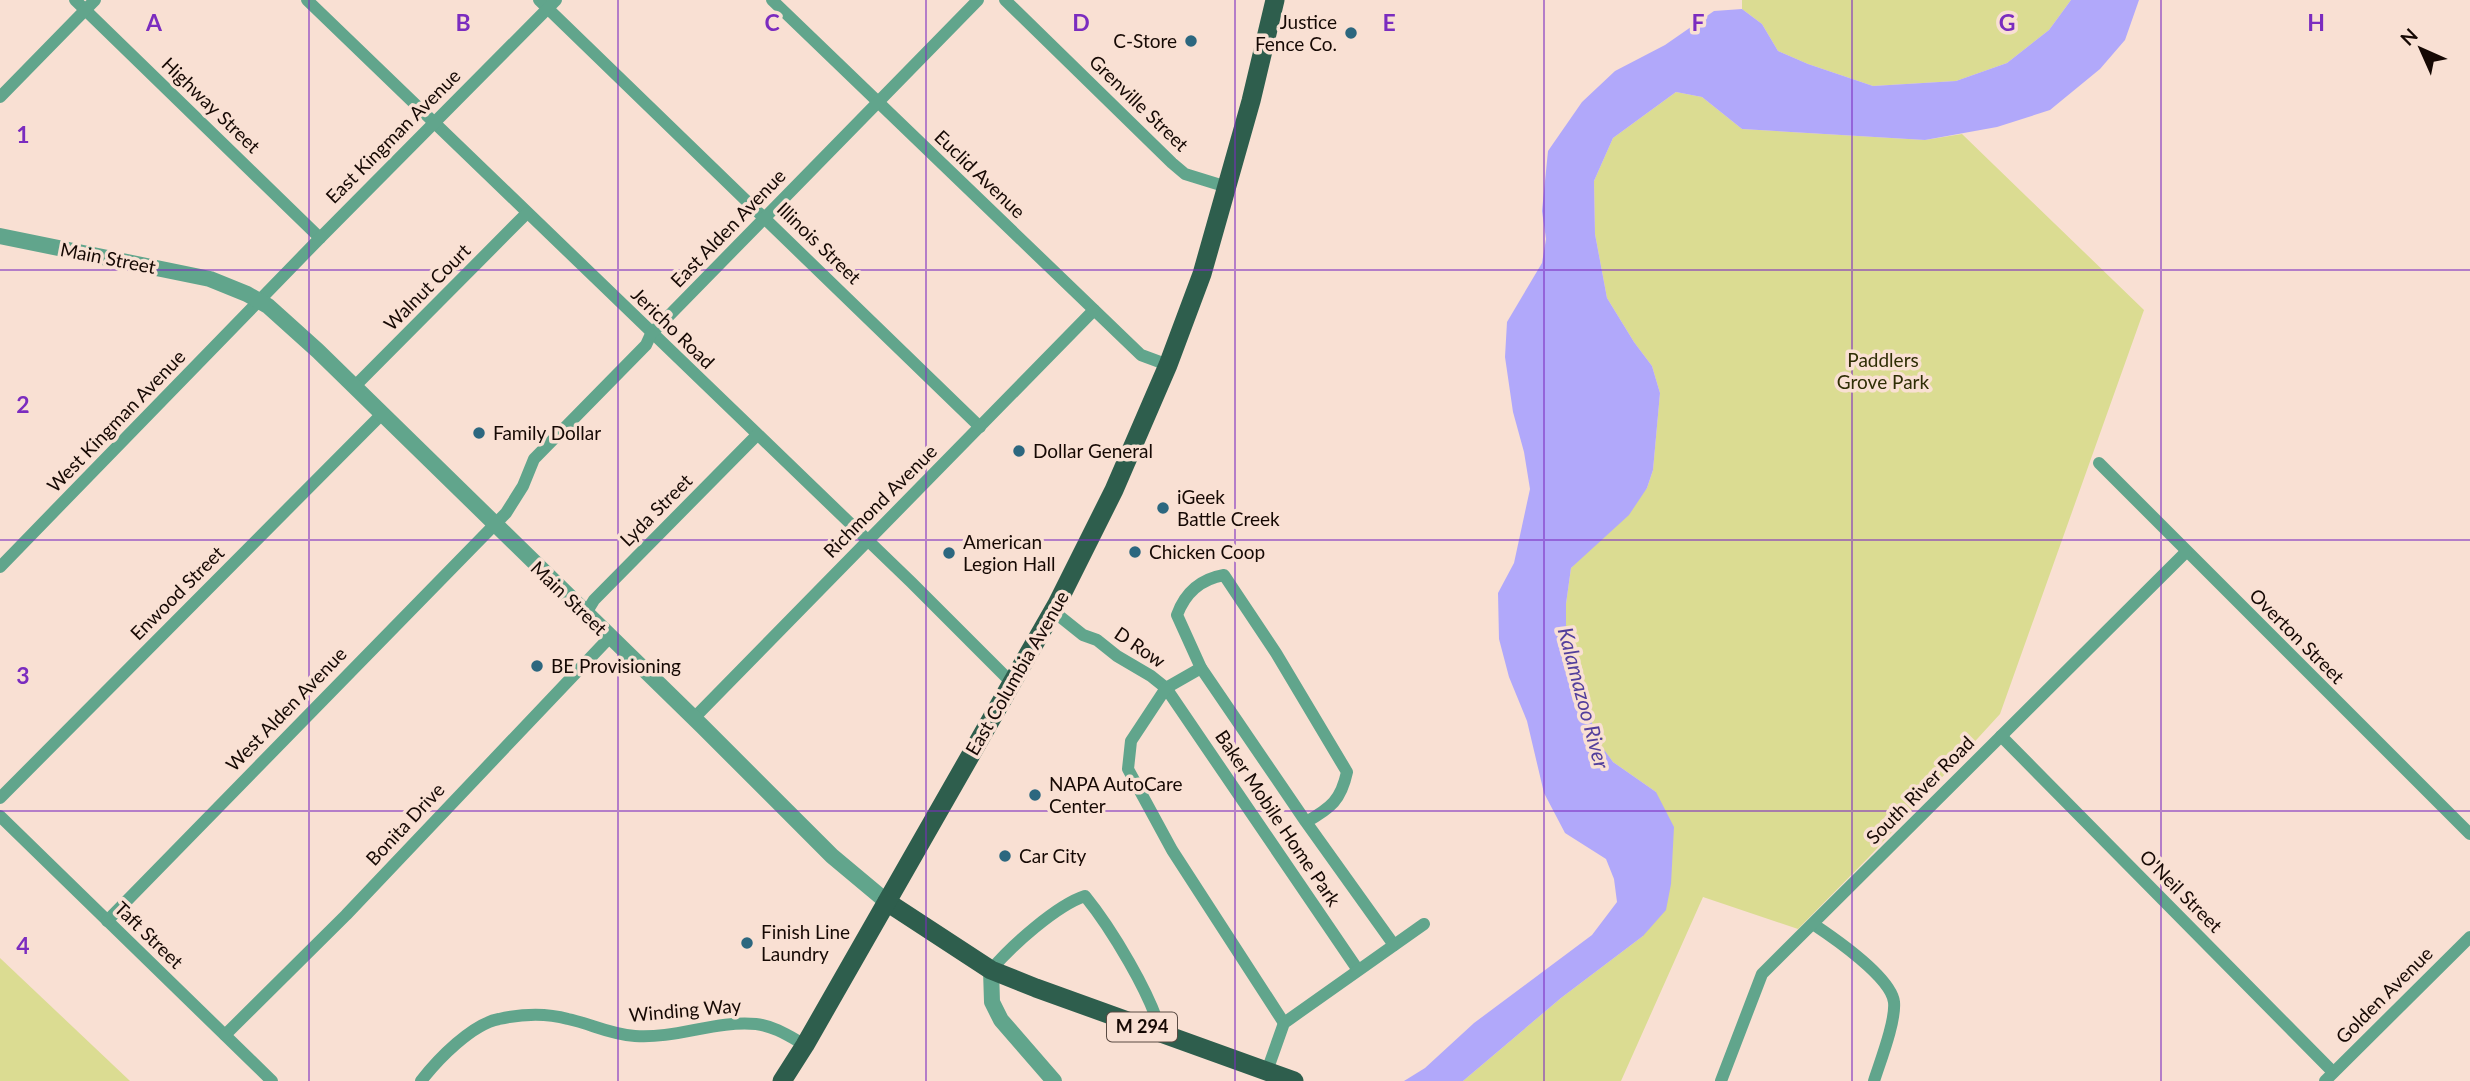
<svg xmlns="http://www.w3.org/2000/svg" width="2470" height="1081" font-family="Lato,sans-serif">
<style>
.green{fill:#dbdc92}
.water{fill:#b1a8fa}
.lines{fill:none;stroke-linecap:round;stroke-linejoin:round}
.minor{stroke:#61a58c;stroke-width:12}
.tertiary{stroke:#61a58c;stroke-width:16}
.primary{stroke:#2e5e4d;stroke-width:19}
.grid{fill:none;stroke:#7b2cbf;stroke-width:2;stroke-opacity:0.55}
.poi-dot{fill:#2c677f;stroke:#f9e0d3;stroke-width:2.5}
.labels{text-anchor:middle;stroke-width:7;stroke-linejoin:round;paint-order:stroke}
.shield{fill:#f9e0d3;stroke:#5a4a42;stroke-width:2}
.shield-label{font-size:18px;font-weight:bold;fill:#160904}
.poi-label{font-size:19px;fill:#160904;stroke:#f9e0d3;text-anchor:start}
.street-label{font-size:19px;fill:#160904;stroke:#f9e0d3}
.park-label{font-size:19px;fill:#2f2e05;stroke:#f9e0d3}
.water-label{font-size:21px;font-style:italic;fill:#523e9c;stroke:#f9e0d3}
.grid-label{font-size:23px;text-anchor:middle;font-weight:bold;fill:#7b2cbf;stroke:#f9e0d3;stroke-width:7;stroke-linejoin:round;paint-order:stroke}
</style>
<rect width="100%" height="100%" fill="#f9e0d3"/>
<!-- green -->
<g class="green">
<path d="M 1742,0 L 2071,0 L 2049,30 L 2007,63 L 1956,81 L 1873,86 L 1808,64 L 1778,51 L 1762,24 L 1742,9 Z"/>
<path d="M 1676,92 L 1702,97 L 1742,129 L 1925,140 L 1962,134 L 2144,310 L 2000,714 L 1869,857 L 1798,929 L 1703,897 L 1621,1081 L 1463,1081 L 1561,998 L 1643,936 L 1656,792 L 1613,762 L 1597,741 L 1566,632 L 1566,604 L 1571,568 L 1647,488 L 1653,470 L 1660,393 L 1652,366 L 1634,342 L 1607,298 L 1595,234 L 1594,181 L 1613,138 Z"/>
<path d="M 0,958 L 130,1081 L 0,1081 Z"/>
</g>
<!-- water -->
<path class="water" d="M 2071,0 L 2139,0 L 2125,40 L 2100,69 L 2050,110 L 1997,127 L 1925,140 L 1742,129 L 1702,97 L 1676,92 L 1613,138 L 1594,181 L 1595,234 L 1607,298 L 1634,342 L 1652,366 L 1660,393 L 1653,470 L 1647,488 L 1629,515 L 1571,568 L 1566,604 L 1566,632 L 1597,740 L 1613,762 L 1656,792 L 1674,827 L 1671,884 L 1666,910 L 1643,936 L 1561,998 L 1463,1081 L 1404,1081 L 1425,1068 L 1474,1023 L 1592,935 L 1617,902 L 1614,879 L 1606,859 L 1565,833 L 1544,793 L 1527,721 L 1509,677 L 1499,639 L 1498,593 L 1514,563 L 1530,489 L 1524,452 L 1513,412 L 1505,357 L 1507,322 L 1542,263 L 1546,239 L 1542,211 L 1548,151 L 1582,102 L 1615,71 L 1665,45 L 1714,11 L 1742,9 L 1762,24 L 1778,51 L 1808,64 L 1873,86 L 1956,81 L 2007,63 L 2049,30 Z"/>
<g class="lines">
<!-- minor -->
<g class="minor">
<path d="M 75,0 L 320,238"/>
<path d="M 307,0 L 911,582 L 1012,683"/>
<path d="M 539,0 L 980,427"/>
<path d="M 772,0 L 1141,355 L 1168,365"/>
<path d="M 1005,0 L 1172,163 L 1185,174 L 1227,187"/>
<path d="M 0,97 L 95,0"/>
<path d="M 354,387 L 527,213"/>
<path d="M 2099,463 L 2470,834"/>
<path d="M 0,567 L 320,238 L 556,0"/>
<path d="M 1053,611 L 1083,635 L 1097,640 L 1117,656 L 1151,676 L 1166,688 L 1358,970"/>
<path d="M 586,613 L 594,600 L 757,435"/>
<path d="M 1201,668 L 1166,688 L 1131,741 L 1128,769 L 1172,850 L 1284,1023"/>
<path d="M 694,718 L 1094,310"/>
<path d="M 2001,736 L 2333,1072"/>
<path d="M 0,798 L 382,414"/>
<path d="M 0,816 L 272,1081"/>
<path d="M 1306,822 C 1331,808 1341,800 1347,772 L 1276,653 L 1224,575 C 1201,579 1185,593 1177,615 L 1201,668 L 1306,822 L 1394,945"/>
<path d="M 107,921 L 506,513 L 523,486 L 534,459 L 646,345 L 651,334 L 978,0"/>
<path d="M 1813,924 C 1834,938 1891,977 1894,1002 C 1896,1021 1880,1062 1874,1081"/>
<path d="M 991,970 C 1011,946 1057,905 1085,896 C 1111,928 1151,994 1161,1033"/>
<path d="M 225,1035 L 346,915 L 610,637"/>
<path d="M 1267,1071 L 1284,1023 L 1424,924"/>
<path d="M 421,1081 C 438,1059 472,1024 499,1019 C 521,1014 547,1013 568,1019 C 592,1024 608,1034 635,1036 C 676,1039 716,1020 756,1024 C 774,1026 789,1036 805,1045"/>
<path d="M 1721,1081 L 1762,974 L 2186,552"/>
<path d="M 2325,1081 L 2470,937"/>
</g>
<!-- tertiary -->
<g class="tertiary">
<path d="M 0,236 L 210,279 L 247,294 L 268,306 L 318,351 L 702,726 L 832,856 L 887,902"/>
<path d="M 991,970 L 992,1002 L 1001,1020 L 1054,1081"/>
</g>
<!-- primary -->
<g class="primary">
<path d="M 887,902 L 991,970 L 1036,988 L 1294,1081"/>
<path d="M 782,1081 L 805,1045 L 1057,604 L 1114,490 L 1168,365 L 1202,274 L 1251,101 L 1275,0"/>
</g>
</g>
<!-- grid -->
<path class="grid" d="M 309,0 L 309,1081M 618,0 L 618,1081M 926,0 L 926,1081M 1235,0 L 1235,1081M 1544,0 L 1544,1081M 1852,0 L 1852,1081M 2161,0 L 2161,1081M 0,270 L 2470,270M 0,540 L 2470,540M 0,811 L 2470,811"/>
<!-- markers -->
<g class="poi-dot">
<circle cx="1351" cy="33" r="7"/>
<circle cx="1191" cy="41" r="7"/>
<circle cx="479" cy="433" r="7"/>
<circle cx="1019" cy="451" r="7"/>
<circle cx="1163" cy="508" r="7"/>
<circle cx="1135" cy="552" r="7"/>
<circle cx="949" cy="553" r="7"/>
<circle cx="537" cy="666" r="7"/>
<circle cx="1035" cy="795" r="7"/>
<circle cx="1005" cy="856" r="7"/>
<circle cx="747" cy="943" r="7"/>
</g>
<g class="labels">
<!-- shield labels -->
<rect class="shield" x="1107" y="1012.5" width="70" height="29" rx="5"/>
<g class="shield-label">
<text x="1142" y="1033">M 294</text>
</g>
<!-- poi labels -->
<g class="poi-label">
<text x="1337" y="29" text-anchor="end">Justice<tspan x="1337" dy="22">Fence Co.</tspan></text>
<text x="1177" y="48" text-anchor="end">C-Store</text>
<text x="493" y="440">Family Dollar</text>
<text x="1033" y="458">Dollar General</text>
<text x="1177" y="504">iGeek<tspan x="1177" dy="22">Battle Creek</tspan></text>
<text x="963" y="549">American<tspan x="963" dy="22">Legion Hall</tspan></text>
<text x="1149" y="559">Chicken Coop</text>
<text x="551" y="673">BE Provisioning</text>
<text x="1049" y="791">NAPA AutoCare<tspan x="1049" dy="22">Center</tspan></text>
<text x="1019" y="863">Car City</text>
<text x="761" y="939">Finish Line<tspan x="761" dy="22">Laundry</tspan></text>
</g>
<!-- street labels -->
<g class="street-label">
<text transform="translate(1139 103) rotate(44)" y="7">Grenville Street</text>
<text transform="translate(211 105) rotate(44)" y="7">Highway Street</text>
<text transform="translate(393 136) rotate(-45)" y="7">East Kingman Avenue</text>
<text transform="translate(980 174) rotate(44)" y="7">Euclid Avenue</text>
<text transform="translate(728 228) rotate(-46)" y="7">East Alden Avenue</text>
<text transform="translate(819 243) rotate(44)" y="7">Illinois Street</text>
<text transform="translate(108 258) rotate(11)" y="7">Main Street</text>
<text transform="translate(427 287) rotate(-45)" y="7">Walnut Court</text>
<text transform="translate(673 328) rotate(44)" y="7">Jericho Road</text>
<text transform="translate(116 421) rotate(-46)" y="7">West Kingman Avenue</text>
<text transform="translate(880 501) rotate(-45)" y="7">Richmond Avenue</text>
<text transform="translate(656 510) rotate(-45)" y="7">Lyda Street</text>
<text transform="translate(177 593) rotate(-45)" y="7">Enwood Street</text>
<text transform="translate(569 598) rotate(44)" y="7">Main Street</text>
<text transform="translate(2297 636) rotate(45)" y="7">Overton Street</text>
<text transform="translate(1140 647) rotate(34)" y="7">D Row</text>
<text transform="translate(1017 673) rotate(-60)" y="7">East Columbia Avenue</text>
<text transform="translate(286 709) rotate(-46)" y="7">West Alden Avenue</text>
<text transform="translate(1920 790) rotate(-45)" y="7">South River Road</text>
<text transform="translate(1278 818) rotate(56)" y="7">Baker Mobile Home Park</text>
<text transform="translate(405 824) rotate(-47)" y="7">Bonita Drive</text>
<text transform="translate(2181 891) rotate(45)" y="7">O'Neil Street</text>
<text transform="translate(149 935) rotate(44)" y="7">Taft Street</text>
<text transform="translate(2384 995) rotate(-45)" y="7">Golden Avenue</text>
<text transform="translate(685 1010) rotate(-5)" y="7">Winding Way</text>
</g>
<!-- park labels -->
<g class="park-label">
<text x="1883" y="367">Paddlers<tspan x="1883" dy="22">Grove Park</tspan></text>
</g>
<!-- water labels -->
<g class="water-label">
<text transform="translate(1583 698) rotate(75)" y="7">Kalamazoo River</text>
</g>
</g>
<g class="grid-label">
<text x="154" y="31">A</text>
<text x="463" y="31">B</text>
<text x="772" y="31">C</text>
<text x="1081" y="31">D</text>
<text x="1389" y="31">E</text>
<text x="1698" y="31">F</text>
<text x="2007" y="31">G</text>
<text x="2316" y="31">H</text>
<text x="23" y="143">1</text>
<text x="23" y="413">2</text>
<text x="23" y="684">3</text>
<text x="23" y="954">4</text>
</g>
<!-- north arrow -->
<g transform="translate(2421 49) rotate(315)" stroke="#f9e0d3" stroke-width="5" paint-order="stroke">
<path d="M0-5L12 26L0 18L-12 26Z" fill="#160904"/>
<text y="-10" font-size="19" font-weight="bold" text-anchor="middle" fill="#160904">N</text>
</g>
</svg>
